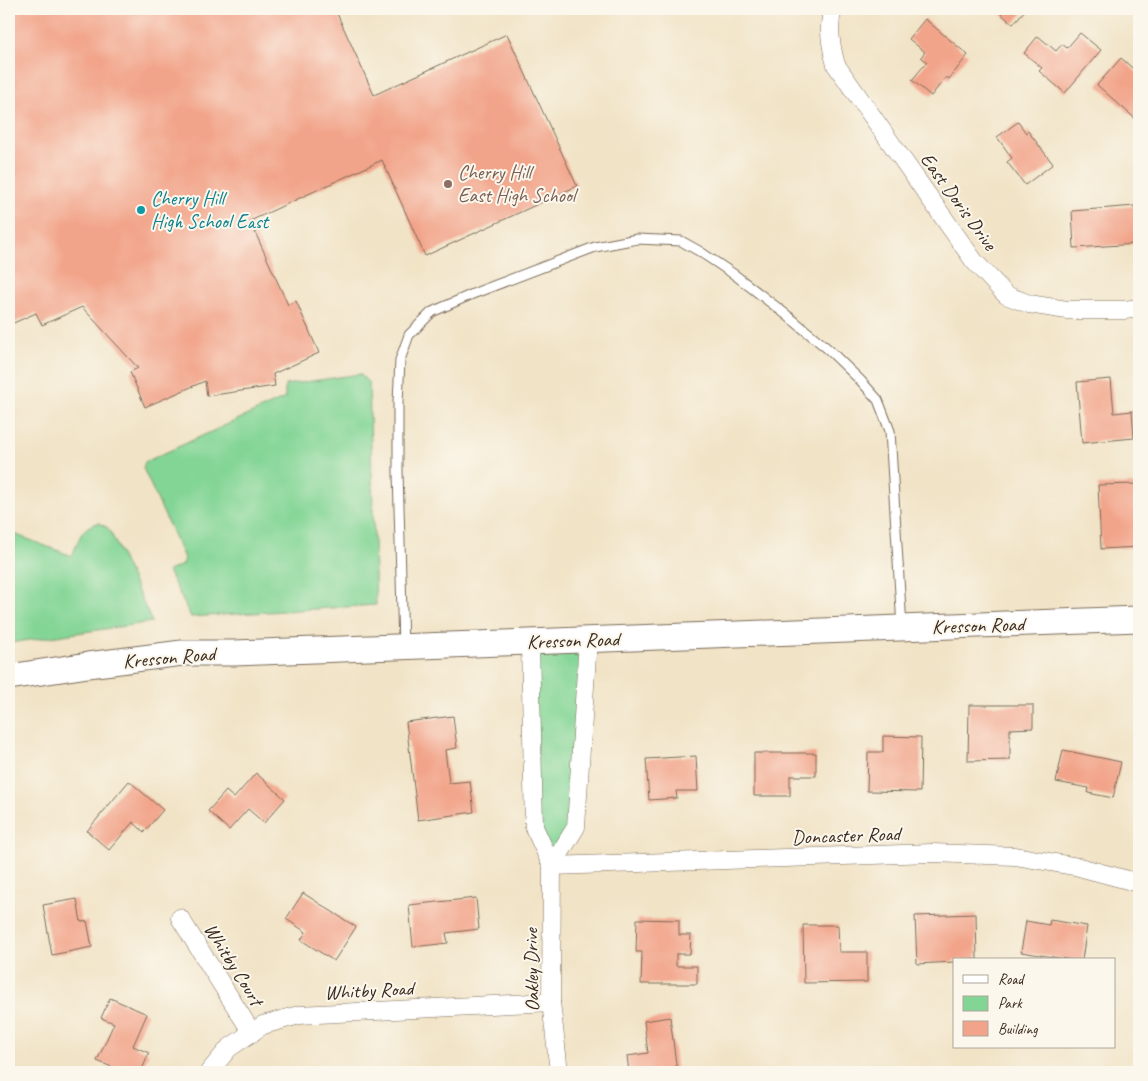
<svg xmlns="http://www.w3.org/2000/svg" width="1148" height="1081" font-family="Caveat,sans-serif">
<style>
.green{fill:#83d595;stroke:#5f805a}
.building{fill:#f2a48a}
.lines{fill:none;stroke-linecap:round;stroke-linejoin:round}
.lane-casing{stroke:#7b6b59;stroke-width:11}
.street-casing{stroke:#7b6b59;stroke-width:19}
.secondary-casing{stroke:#7b6b59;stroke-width:27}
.lane{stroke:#fff;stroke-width:9}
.street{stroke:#fff;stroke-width:18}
.secondary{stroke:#fff;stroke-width:25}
.education-dot{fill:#8d6e63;stroke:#fbf7ec;stroke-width:2}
.culture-dot{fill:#0f9aa8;stroke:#fbf7ec;stroke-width:2}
.labels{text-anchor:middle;stroke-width:4;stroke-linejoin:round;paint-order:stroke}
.education-label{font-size:20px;fill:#785e54;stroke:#fbf7ec;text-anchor:start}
.culture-label{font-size:20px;fill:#0d838f;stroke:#fbf7ec;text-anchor:start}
.street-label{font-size:20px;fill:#3b2a1e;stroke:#fbf7ec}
</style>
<rect width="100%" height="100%" fill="#fbf7ec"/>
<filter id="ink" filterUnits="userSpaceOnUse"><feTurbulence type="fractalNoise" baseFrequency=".02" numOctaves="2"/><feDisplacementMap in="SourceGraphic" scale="10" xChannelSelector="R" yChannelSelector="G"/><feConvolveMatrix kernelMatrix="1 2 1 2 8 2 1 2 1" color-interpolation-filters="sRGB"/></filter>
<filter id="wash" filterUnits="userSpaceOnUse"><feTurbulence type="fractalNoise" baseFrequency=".0096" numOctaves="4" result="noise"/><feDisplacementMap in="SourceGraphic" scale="20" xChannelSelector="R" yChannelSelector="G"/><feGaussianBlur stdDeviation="1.12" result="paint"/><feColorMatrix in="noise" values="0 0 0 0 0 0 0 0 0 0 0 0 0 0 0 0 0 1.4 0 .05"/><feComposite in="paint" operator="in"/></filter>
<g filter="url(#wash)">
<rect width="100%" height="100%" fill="#f1e3c6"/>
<!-- green -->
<g class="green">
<path d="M 360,374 L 369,383 L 376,605 L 191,617 L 168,571 L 182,565 L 184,558 L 143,468 L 145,462 L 285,398 L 285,385 Z"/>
<path d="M 99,523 L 108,528 L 111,533 L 152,622 L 9,643 L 9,532 L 72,556 C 79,541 80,526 99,523 Z"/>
<path d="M 588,639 L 576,827 L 552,866 L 534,827 L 530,642 Z"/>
</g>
<g id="blocks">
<!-- building -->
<g class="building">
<path d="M 9,9 L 335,9 L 374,95 L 507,34 L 577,186 L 425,256 L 382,160 L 250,221 L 288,305 L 296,301 L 319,353 L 273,374 L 275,386 L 207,396 L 205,381 L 145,407 L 130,372 L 138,368 L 82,307 L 42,325 L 36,313 L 9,325 Z"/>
<path d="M 995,9 L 1026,9 L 1013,24 Z"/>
<path d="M 925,19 L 968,55 L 949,79 L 946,77 L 931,96 L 912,80 L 927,62 L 921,57 L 925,52 L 909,39 Z"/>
<path d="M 1080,33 L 1101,50 L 1065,93 L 1039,71 L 1042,68 L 1024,53 L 1038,36 L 1056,51 L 1062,44 L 1067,48 Z"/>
<path d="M 1121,58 L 1139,74 L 1139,122 L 1097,85 Z"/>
<path d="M 1018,122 L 1026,133 L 1028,131 L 1053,164 L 1025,185 L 1007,162 L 1012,158 L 997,137 Z"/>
<path d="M 1135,206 L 1137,244 L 1074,248 L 1072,211 Z"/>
<path d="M 1111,379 L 1114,413 L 1132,411 L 1134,438 L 1082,443 L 1077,382 Z"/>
<path d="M 1137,484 L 1139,547 L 1101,549 L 1098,485 Z"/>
<path d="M 969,705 L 1033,705 L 1033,728 L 1010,729 L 1010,760 L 968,761 Z"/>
<path d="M 453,716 L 457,748 L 445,750 L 449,783 L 470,781 L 474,812 L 418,820 L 406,722 Z"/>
<path d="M 883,736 L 921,737 L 920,792 L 867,791 L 868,752 L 883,752 Z"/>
<path d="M 1063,750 L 1121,762 L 1113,798 L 1088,793 L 1089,788 L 1056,782 Z"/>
<path d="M 754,753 L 816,753 L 816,776 L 790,776 L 790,796 L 754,796 Z"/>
<path d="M 696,756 L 698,791 L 676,791 L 677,798 L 649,800 L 646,759 Z"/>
<path d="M 256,773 L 285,799 L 264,823 L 248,809 L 229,830 L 208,811 L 226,791 L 234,798 Z"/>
<path d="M 129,781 L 163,810 L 144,832 L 133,822 L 109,850 L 87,831 Z"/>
<path d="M 303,893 L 356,927 L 334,961 L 301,940 L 306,932 L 286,919 Z"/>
<path d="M 476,898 L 479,929 L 446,933 L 448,943 L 413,947 L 409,905 Z"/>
<path d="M 77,899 L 81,922 L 87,921 L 92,947 L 52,955 L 43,905 Z"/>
<path d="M 976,914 L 977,960 L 954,960 L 954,962 L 917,964 L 915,916 Z"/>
<path d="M 637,919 L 679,920 L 679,935 L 691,935 L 690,954 L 676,954 L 676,966 L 697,966 L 697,984 L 641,984 L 642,952 L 636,952 Z"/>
<path d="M 1050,920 L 1087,926 L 1082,960 L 1072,960 L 1021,952 L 1026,921 L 1049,925 Z"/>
<path d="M 803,925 L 838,925 L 839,952 L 867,952 L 867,982 L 804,983 Z"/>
<path d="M 110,998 L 147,1014 L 133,1046 L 149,1053 L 141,1072 L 124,1072 L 97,1061 L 114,1023 L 101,1018 Z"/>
<path d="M 670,1017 L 677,1072 L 629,1072 L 627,1056 L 648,1053 L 644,1021 Z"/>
</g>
</g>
</g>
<g filter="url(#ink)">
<use href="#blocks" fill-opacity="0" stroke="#7b6b59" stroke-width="1"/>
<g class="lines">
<defs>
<path id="lane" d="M 403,646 L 398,472 L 398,402 L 400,360 L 409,335 L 432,312 L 475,293 L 595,247 L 637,239 L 681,241 L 699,251 L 735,275 L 788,316 L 828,349 L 861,381 L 878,400 L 890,431 L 902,627"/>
<g id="street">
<path d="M 833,9 C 827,27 831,47 836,65 L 974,261 L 1006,295 L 1029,304 L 1067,310 L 1125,310 L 1139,308"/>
<path d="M 530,642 L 534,827 L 552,866 L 551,1002 L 559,1072"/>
<path d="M 552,866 L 932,853 L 1015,856 L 1079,867 L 1139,883"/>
<path d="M 552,866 L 576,827 L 588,639"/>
<path d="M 180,918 L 252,1033"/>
<path d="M 209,1072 L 229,1048 L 263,1025 L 299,1015 L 551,1002"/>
</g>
<path id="secondary" d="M 9,677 L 88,665 L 182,653 L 234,653 L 1139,619"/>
</defs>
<!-- lane casing -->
<use href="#lane" class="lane-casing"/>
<!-- street casing -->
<use href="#street" class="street-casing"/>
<!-- secondary casing -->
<use href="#secondary" class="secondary-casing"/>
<!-- lane -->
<use href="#lane" class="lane"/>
<!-- street -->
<use href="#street" class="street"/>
<!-- secondary -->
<use href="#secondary" class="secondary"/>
</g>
</g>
<!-- markers -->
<circle class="education-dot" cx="448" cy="184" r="5"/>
<circle class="culture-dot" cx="141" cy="210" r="5"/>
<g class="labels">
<!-- education labels -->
<g class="education-label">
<text x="458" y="179">Cherry Hill<tspan x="458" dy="23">East High School</tspan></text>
</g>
<!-- culture labels -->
<g class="culture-label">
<text x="151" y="205">Cherry Hill<tspan x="151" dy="23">High School East</tspan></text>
</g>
<!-- street labels -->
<g class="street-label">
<text transform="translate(959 201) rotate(54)" y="7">East Doris Drive</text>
<text transform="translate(978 625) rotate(-2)" y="7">Kresson Road</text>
<text transform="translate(573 640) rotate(-2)" y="7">Kresson Road</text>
<text transform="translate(169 657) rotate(-5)" y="7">Kresson Road</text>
<text transform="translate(846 835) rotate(-2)" y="7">Doncaster Road</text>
<text transform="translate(234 964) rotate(58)" y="7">Whitby Court</text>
<text transform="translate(531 970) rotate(-91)" y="7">Oakley Drive</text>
<text transform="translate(369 990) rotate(-3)" y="7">Whitby Road</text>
</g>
</g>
<!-- margin -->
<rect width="1148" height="1081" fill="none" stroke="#fbf7ec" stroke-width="30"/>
<!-- legend -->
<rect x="953" y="958" width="162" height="90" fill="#fbf7ec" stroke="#aea59a"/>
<rect x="963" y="975" width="25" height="8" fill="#ffffff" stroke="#aea59a"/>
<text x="998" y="984" font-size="15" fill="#3b2a1e">Road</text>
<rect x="963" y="996" width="25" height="15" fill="#83d595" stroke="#aea59a"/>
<text x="998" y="1008" font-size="15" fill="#3b2a1e">Park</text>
<rect x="963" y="1021" width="25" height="15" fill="#f2a48a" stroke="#aea59a"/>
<text x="998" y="1034" font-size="15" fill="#3b2a1e">Building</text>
</svg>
